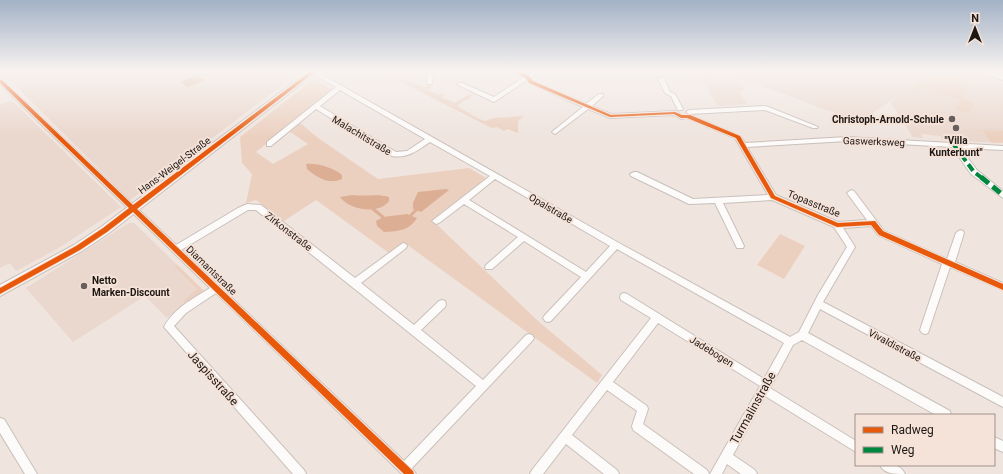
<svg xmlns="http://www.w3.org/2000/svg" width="1003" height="474" font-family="Roboto,sans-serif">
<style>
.built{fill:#ead7cd}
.green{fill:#ebd0c0}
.water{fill:#dcae94}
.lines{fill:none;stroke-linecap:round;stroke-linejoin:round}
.stream{stroke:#dcae94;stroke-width:3}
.street-casing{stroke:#c8c0bb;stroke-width:2}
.secondary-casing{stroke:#c8c0bb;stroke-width:2}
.street{fill:#fdfbfa;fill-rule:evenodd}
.secondary{fill:#fdfbfa;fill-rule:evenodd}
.quiet-far1{stroke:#00873e;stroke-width:4;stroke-dasharray:8 4;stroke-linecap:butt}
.quiet{stroke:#00873e;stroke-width:5;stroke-dasharray:10 5;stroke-linecap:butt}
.cycleway-casing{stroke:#f5e2d8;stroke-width:2}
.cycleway{fill:#e8590c;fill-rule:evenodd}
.poi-dot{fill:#675f5b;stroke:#f5e2d8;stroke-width:1.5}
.labels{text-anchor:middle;stroke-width:4;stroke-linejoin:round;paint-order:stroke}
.poi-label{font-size:10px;font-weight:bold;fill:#1e1814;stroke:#f5e2d8;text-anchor:end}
.street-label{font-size:10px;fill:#1e1814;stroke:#f5e2d8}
.near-street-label{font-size:12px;fill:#1e1814;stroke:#f5e2d8}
</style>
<rect width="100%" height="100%" fill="#efe4de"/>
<!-- built -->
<g class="built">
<path d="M 0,71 L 301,71 L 130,200 L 8,78 L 0,81 Z"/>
<path d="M 731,71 L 971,71 L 1003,81 L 1003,143 L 943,140 L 940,136 L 921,134 L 923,138 L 913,137 L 891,103 L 897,96 L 860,122 L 728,74 Z"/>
<path d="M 699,75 L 717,75 L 718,76 L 723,76 L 738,80 L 745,91 L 739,91 L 747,104 L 718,106 Z"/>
<path d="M 12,101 L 121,207 L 57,249 L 16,271 L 10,263 L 0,268 L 0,105 Z"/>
<path d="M 129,223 L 134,223 L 204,291 L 200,295 L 167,318 L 145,296 L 73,342 L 26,288 Z"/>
</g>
<!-- green -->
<g class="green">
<path d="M 379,71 C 390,71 396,76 406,80 C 412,83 418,84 424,87 L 429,85 L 432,87 L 428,90 L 439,95 L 443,93 L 445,94 L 441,97 L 455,103 L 468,95 L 475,94 L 470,97 L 471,98 L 463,101 L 457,106 L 477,118 L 485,121 L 494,118 L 524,116 L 518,121 L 518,133 L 507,129 L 504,131 L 497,127 L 492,128 Z"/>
<path d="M 923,71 L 939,71 L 970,80 L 961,98 L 974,103 L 969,114 L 955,109 L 959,100 L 921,87 L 916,94 L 910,92 Z"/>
<path d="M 314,79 L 333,90 L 256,152 L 273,164 L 308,144 L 289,131 L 299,122 L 318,138 L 378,179 L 469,168 L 486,178 L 432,220 L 538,321 L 602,375 L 597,383 L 409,246 L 400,244 L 389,253 L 316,200 L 284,221 L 256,200 L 246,203 L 252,174 L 242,163 L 240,137 Z"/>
<path d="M 982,130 L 1003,131 L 1003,143 L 992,143 Z"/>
<path d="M 780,234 L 805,246 L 784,279 L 757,265 Z"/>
<path d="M 177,265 L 204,291 L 186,304 L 183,301 L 197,289 L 174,266 Z"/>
</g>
<!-- water -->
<g class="water">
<path d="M 197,75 L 205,80 L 188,87 L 180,82 Z"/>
<path d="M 306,164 C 317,163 334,168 342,175 L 342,179 C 328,185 318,178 307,169 Z"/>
<path d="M 446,189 L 449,190 L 421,212 L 413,209 L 413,203 L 418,192 Z"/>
<path d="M 353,195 C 365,197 378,193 389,197 L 389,201 C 379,215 349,210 340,197 Z"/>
<path d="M 407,214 L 417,218 C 409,231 398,231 384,232 L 377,226 L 376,221 L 383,217 Z"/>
</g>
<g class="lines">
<!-- stream -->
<g class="stream">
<path d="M 373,209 L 383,217"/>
<path d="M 411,215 L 416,210"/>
</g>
<defs>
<g id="street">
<path d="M 311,71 L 316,71 L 342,86 L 619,243 L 790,337 L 799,332 L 818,295 L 847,247 L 834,227 L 772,200 L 723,203 L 744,246 L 743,248 L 737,248 L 736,246 L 715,203 L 689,204 L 631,176 L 630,174 L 634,172 L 637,172 L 693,199 L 768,195 L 735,138 L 687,118 L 681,119 L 674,115 L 610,118 L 588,109 L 555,134 L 552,132 L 553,131 L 583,107 L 529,83 L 527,80 L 494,102 L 458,85 L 458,83 L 462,83 L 494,97 L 524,77 L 512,71 L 520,71 L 528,75 L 533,71 L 540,71 L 531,78 L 533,81 L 586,104 L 599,94 L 603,94 L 603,96 L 592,106 L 611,114 L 675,111 L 682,115 L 690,115 L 740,136 L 745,143 L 847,137 L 1003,146 L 1003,150 L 960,148 L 977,170 L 1003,191 L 1003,198 L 971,174 L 952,147 L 847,141 L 747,147 L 776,195 L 838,222 L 867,220 L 847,193 L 851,190 L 854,191 L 884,231 L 947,259 L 956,233 L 960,230 L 963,231 L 964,233 L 955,262 L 1003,283 L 1003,290 L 950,267 L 928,333 L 925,334 L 922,333 L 920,330 L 942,264 L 878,235 L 871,226 L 843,228 L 855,247 L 823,302 L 1003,397 L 1003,407 L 820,309 L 808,333 L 950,411 L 951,415 L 936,415 L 802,340 L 793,345 L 770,388 L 856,441 L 856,452 L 765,396 L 733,455 L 755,470 L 757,474 L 741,474 L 727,464 L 722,474 L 710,474 L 760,386 L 658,323 L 613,382 L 647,406 L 648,409 L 643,424 L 707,470 L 709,474 L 694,474 L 633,430 L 632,426 L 637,411 L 607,390 L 572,435 L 617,470 L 619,474 L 604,474 L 566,444 L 543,474 L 530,474 L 532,470 L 651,318 L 621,300 L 620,297 L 621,294 L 624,293 L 627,294 L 764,379 L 784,343 L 617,249 L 551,321 L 548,322 L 545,321 L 543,318 L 545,315 L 581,277 L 524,241 L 492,269 L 486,269 L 485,267 L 486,265 L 518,237 L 464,204 L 439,223 L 436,224 L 432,221 L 490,176 L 430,142 C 418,150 407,159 392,156 L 316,109 L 271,146 L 267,146 L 267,142 L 336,87 L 311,73 ZM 340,90 L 425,139 L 407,151 L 396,152 L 320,106 ZM 495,179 L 610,246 L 586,272 L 469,200 Z"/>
<path d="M 427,71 L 433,71 L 432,84 L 428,84 L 427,83 Z"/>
<path d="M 976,71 L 986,71 L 1003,76 L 1003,80 Z"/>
<path d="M 661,77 L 664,79 L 670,92 L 675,94 L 683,109 L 682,110 L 678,110 L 671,96 L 665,93 L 658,79 Z"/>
<path d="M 0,79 L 2,80 L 176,245 L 238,208 L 247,204 L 261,205 L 355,278 L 403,243 L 406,244 L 407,246 L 406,248 L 361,283 L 414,325 L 439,301 L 442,300 L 445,301 L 446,304 L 445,307 L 421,330 L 483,380 L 526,335 L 529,334 L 532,335 L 534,338 L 532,341 L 412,468 L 416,474 L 402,474 L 216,293 L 186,313 L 174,326 L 304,470 L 306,474 L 293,474 L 164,327 C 174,308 193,299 210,288 L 0,84 ZM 248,210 L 256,210 L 476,386 L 404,461 L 181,250 Z"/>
<path d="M 766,106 L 818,127 L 817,128 L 813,128 L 765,110 L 689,114 L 686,112 L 689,110 Z"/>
<path d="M 0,418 L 4,419 L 37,474 L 25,474 L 0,433 Z"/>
<path d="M 994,437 L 1003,441 L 1003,452 L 994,448 Z"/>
<path d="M 880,465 C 889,465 900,463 905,474 C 895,474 884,474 880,465 Z"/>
</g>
<path id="secondary" d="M 309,71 L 318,71 L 109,233 L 82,251 L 0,296 L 0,285 L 74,245 L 101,227 Z"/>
</defs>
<!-- street casing -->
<use href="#street" class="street-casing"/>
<!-- secondary casing -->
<use href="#secondary" class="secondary-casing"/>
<!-- street -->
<use href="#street" class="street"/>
<!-- secondary -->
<use href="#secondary" class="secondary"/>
<!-- quiet-far1 -->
<path class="quiet-far1" d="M 954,145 L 974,172 L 982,178"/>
<!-- quiet -->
<path class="quiet" d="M 981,177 L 1003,195"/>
<defs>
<g id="cycleway">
<path d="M 311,71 L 316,71 L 137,209 L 413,471 L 414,474 L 404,474 L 133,212 L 107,232 L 80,250 L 0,294 L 0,288 L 76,246 L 103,228 L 129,208 L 0,83 L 0,80 L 2,80 L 133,205 Z"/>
<path d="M 513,71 C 521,71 528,74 533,81 L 611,115 L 675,112 L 682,115 L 690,115 L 740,136 L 775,196 L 838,223 L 875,221 L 883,231 L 1003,284 L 1003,290 L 879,235 L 871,225 L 837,227 L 771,198 L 736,138 L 687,118 L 681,118 L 674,114 L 610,117 L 529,83 L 526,78 Z"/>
</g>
</defs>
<!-- cycleway casing -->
<use href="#cycleway" class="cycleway-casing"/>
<!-- cycleway -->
<use href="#cycleway" class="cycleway"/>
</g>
<!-- sky -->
<linearGradient id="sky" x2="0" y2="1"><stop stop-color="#a3b2c6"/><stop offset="0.52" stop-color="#f8f3f0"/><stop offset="1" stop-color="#f8f3f0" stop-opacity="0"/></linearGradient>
<rect width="1003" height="137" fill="url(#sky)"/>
<!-- markers -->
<g class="poi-dot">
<circle cx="952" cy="119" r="4"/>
<circle cx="956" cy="128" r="4"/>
<circle cx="84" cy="286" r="4"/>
</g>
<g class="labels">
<!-- poi labels -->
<g class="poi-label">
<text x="944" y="123">Christoph-Arnold-Schule</text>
<text x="956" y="144" text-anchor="middle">"Villa<tspan x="956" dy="12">Kunterbunt"</tspan></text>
<text x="92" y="284" text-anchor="start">Netto<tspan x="92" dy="12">Marken-Discount</tspan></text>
</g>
<!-- street labels -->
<g class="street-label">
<text transform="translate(362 135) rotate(31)" y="4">Malachitstraße</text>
<text transform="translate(874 141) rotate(2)" y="4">Gaswerksweg</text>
<text transform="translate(174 165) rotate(-37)" y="4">Hans-Weigel-Straße</text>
<text transform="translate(814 203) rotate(22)" y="4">Topasstraße</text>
<text transform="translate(551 208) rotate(30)" y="4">Opalstraße</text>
<text transform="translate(289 231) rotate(38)" y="4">Zirkonstraße</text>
<text transform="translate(212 270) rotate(44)" y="4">Diamantstraße</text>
<text transform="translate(895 345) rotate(28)" y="4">Vivaldistraße</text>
<text transform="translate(712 351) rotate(32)" y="4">Jadebogen</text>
</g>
<!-- near-street labels -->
<g class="near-street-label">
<text transform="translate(213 378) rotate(48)" y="4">Jaspisstraße</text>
<text transform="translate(753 408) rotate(-61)" y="4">Turmalinstraße</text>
</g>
</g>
<!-- legend -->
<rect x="855" y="414" width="140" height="52" fill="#f5e2d8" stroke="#9f918a"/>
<rect x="863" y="427" width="20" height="6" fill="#e8590c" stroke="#9f918a"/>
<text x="891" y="434" font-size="12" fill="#1e1814">Radweg</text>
<rect x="863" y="447" width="20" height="6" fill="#00873e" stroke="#9f918a"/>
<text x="891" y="454" font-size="12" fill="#1e1814">Weg</text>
<!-- north arrow -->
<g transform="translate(975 28)" stroke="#f5e2d8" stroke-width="3" paint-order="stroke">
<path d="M0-3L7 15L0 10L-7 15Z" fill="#1e1814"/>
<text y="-6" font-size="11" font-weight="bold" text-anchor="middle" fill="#1e1814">N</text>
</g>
</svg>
